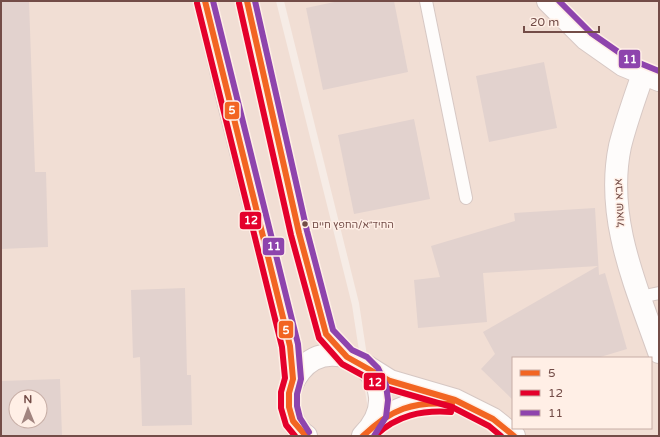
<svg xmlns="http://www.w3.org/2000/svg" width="660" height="437" font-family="'Varela Round',Heebo,sans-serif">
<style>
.residential{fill:#f1ded4;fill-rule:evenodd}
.building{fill:#e2d2ce;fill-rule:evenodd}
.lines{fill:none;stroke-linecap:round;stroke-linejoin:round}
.lane-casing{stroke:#d7c8c4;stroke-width:14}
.street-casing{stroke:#d7c8c4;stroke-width:24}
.secondary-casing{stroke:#d6c7c3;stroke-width:24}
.lane{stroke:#fefcfb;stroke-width:12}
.street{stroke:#fefcfb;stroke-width:22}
.secondary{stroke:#fefcfb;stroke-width:22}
.bus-1-casing{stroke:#ffefe6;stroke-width:9}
.bus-2-casing{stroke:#ffefe6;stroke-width:9}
.bus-3-casing{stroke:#ffefe6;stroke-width:9}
.bus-1{stroke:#f26522;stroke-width:6}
.bus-2{stroke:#e4002b;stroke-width:6}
.bus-3{stroke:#8e44ad;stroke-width:6}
.bus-dot{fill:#734c47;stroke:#ffefe6;stroke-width:1.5}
.labels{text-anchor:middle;stroke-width:3;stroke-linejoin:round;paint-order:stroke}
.bus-label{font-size:10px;fill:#734c47;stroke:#ffefe6;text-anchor:start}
.street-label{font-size:11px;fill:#734c47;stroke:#ffefe6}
.line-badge{stroke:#ffefe6;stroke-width:1.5}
.badge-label{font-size:11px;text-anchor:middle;font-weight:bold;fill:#fff}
</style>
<rect width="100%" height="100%" fill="#f6ece6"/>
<!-- residential -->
<g class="residential">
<path d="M 1,1 L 276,1 L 352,305 L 372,436 L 1,436 ZM 16,397 L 40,397 L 40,421 L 16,421 Z"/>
<path d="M 284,1 L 659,1 L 659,436 L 379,436 L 359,303 ZM 513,358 L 651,358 L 651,428 L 513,428 Z"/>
</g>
<!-- building -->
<g class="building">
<path d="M 1,1 L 29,1 L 35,172 L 46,172 L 48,247 L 1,249 Z"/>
<path d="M 339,1 L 394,1 L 408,72 L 323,90 L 306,8 Z"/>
<path d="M 544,62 L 557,128 L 489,142 L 476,76 Z"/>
<path d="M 414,119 L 430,199 L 354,214 L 338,135 Z"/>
<path d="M 595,208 L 599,275 L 605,273 L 627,349 L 597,358 L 513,358 L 513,400 L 481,369 L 495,354 L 483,332 L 598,266 L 483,273 L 487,322 L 418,328 L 414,280 L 440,277 L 431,246 L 515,221 L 514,213 Z"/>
<path d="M 185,288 L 187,375 L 191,375 L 192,425 L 142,426 L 140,357 L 133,358 L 131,290 Z"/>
<path d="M 60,379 L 62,436 L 1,436 L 1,381 ZM 16,397 L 40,397 L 40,421 L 16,421 Z"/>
</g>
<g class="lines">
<defs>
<g id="lane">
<path d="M 426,1 L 466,198"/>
<path d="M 640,297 L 659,293"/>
</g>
<g id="street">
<path d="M 548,1 L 586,39 L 623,65 L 659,80"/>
<path d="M 643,74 C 635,97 626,122 620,146 C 605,218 636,286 659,352"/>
</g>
<g id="secondary">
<path d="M 205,1 L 227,96 L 290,346 L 293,379"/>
<path d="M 247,1 L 299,233 L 326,334 L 347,357"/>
<path d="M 366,366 L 390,381 L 455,400 L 493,419 L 514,436"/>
<path d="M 372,427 C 396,408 414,400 446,404"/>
<path d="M 306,436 C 294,428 289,413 289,399 C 289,388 293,380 300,371 C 335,326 415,383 363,436"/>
</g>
</defs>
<!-- lane casing -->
<use href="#lane" class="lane-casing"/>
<!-- street casing -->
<use href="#street" class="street-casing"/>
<!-- secondary casing -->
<use href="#secondary" class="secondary-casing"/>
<!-- lane -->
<use href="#lane" class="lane"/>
<!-- street -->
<use href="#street" class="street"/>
<!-- secondary -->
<use href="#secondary" class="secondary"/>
<defs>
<g id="bus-1">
<path d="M 205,1 L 290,346 L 293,379 L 289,393 L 289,407 L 293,421 L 306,436"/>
<path d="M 247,1 L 299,233 L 326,334 L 347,357 L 390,381 L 455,400 L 493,419 L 514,436"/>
<path d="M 363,436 C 391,409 413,401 452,404"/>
</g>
<g id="bus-2">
<path d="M 197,3 L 282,347 L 285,378 L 281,392 L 281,408 L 286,425 L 295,436"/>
<path d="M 239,3 L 291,235 L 319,338 L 342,364 L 386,388 L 452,407 L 489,426 L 501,436"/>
<path d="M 375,436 C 397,415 422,410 451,412"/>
</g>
<g id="bus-3">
<path d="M 213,1 L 298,344 L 301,379 L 297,394 L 297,406 L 300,418 L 309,432"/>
<path d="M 255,1 L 307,231 L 333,330 L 352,350 L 367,357 L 378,368 L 386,385 L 388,400 L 386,417 L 374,436"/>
<path d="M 559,1 L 591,33 L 627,58 L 659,71"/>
</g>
</defs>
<!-- bus-1 casing -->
<use href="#bus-1" class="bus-1-casing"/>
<!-- bus-2 casing -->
<use href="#bus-2" class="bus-2-casing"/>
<!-- bus-3 casing -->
<use href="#bus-3" class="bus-3-casing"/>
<!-- bus-1 -->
<use href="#bus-1" class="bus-1"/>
<!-- bus-2 -->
<use href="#bus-2" class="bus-2"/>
<!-- bus-3 -->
<use href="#bus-3" class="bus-3"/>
</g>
<!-- markers -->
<circle class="bus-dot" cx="305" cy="224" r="3.5"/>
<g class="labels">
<!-- bus labels -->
<g class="bus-label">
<text x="312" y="228">החיד״א/החפץ חיים</text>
</g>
<!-- street labels -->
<g class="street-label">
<text transform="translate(619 203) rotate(-93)" y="4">אבא שאול</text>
</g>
</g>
<g class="line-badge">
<rect x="618" y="49" width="23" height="20" rx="4" fill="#8e44ad"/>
<rect x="224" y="101" width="16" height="19" rx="4" fill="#f26522"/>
<rect x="239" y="211" width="23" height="19" rx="4" fill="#e4002b"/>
<rect x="262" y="237" width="23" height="19" rx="4" fill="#8e44ad"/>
<rect x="278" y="320" width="16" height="19" rx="4" fill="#f26522"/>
<rect x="363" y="372" width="23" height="19" rx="4" fill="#e4002b"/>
</g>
<g class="badge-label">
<text x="630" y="63">11</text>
<text x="232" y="114">5</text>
<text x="251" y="224">12</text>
<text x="274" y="250">11</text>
<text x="286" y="334">5</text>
<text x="375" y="386">12</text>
</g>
<!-- border -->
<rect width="660" height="437" fill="none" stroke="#734c47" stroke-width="4"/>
<!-- legend -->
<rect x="512" y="357" width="140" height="72" fill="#ffefe6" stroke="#c7aea6"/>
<rect x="520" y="370" width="20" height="6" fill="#f26522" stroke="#c7aea6"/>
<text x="548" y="377" font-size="12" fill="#734c47">5</text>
<rect x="520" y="390" width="20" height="6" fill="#e4002b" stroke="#c7aea6"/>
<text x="548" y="397" font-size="12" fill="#734c47">12</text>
<rect x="520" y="410" width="20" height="6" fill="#8e44ad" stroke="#c7aea6"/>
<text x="548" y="417" font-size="12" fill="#734c47">11</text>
<!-- north arrow -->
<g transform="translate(28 409) rotate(359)"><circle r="19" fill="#ffefe6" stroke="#c7aea6"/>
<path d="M0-3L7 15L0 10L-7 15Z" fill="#a1847f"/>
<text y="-6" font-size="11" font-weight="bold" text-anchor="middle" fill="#734c47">N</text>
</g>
<!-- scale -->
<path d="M524 26v6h75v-6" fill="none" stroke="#734c47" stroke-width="2"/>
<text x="530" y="26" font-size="12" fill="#734c47" stroke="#ffefe6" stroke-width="3" paint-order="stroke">20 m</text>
</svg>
